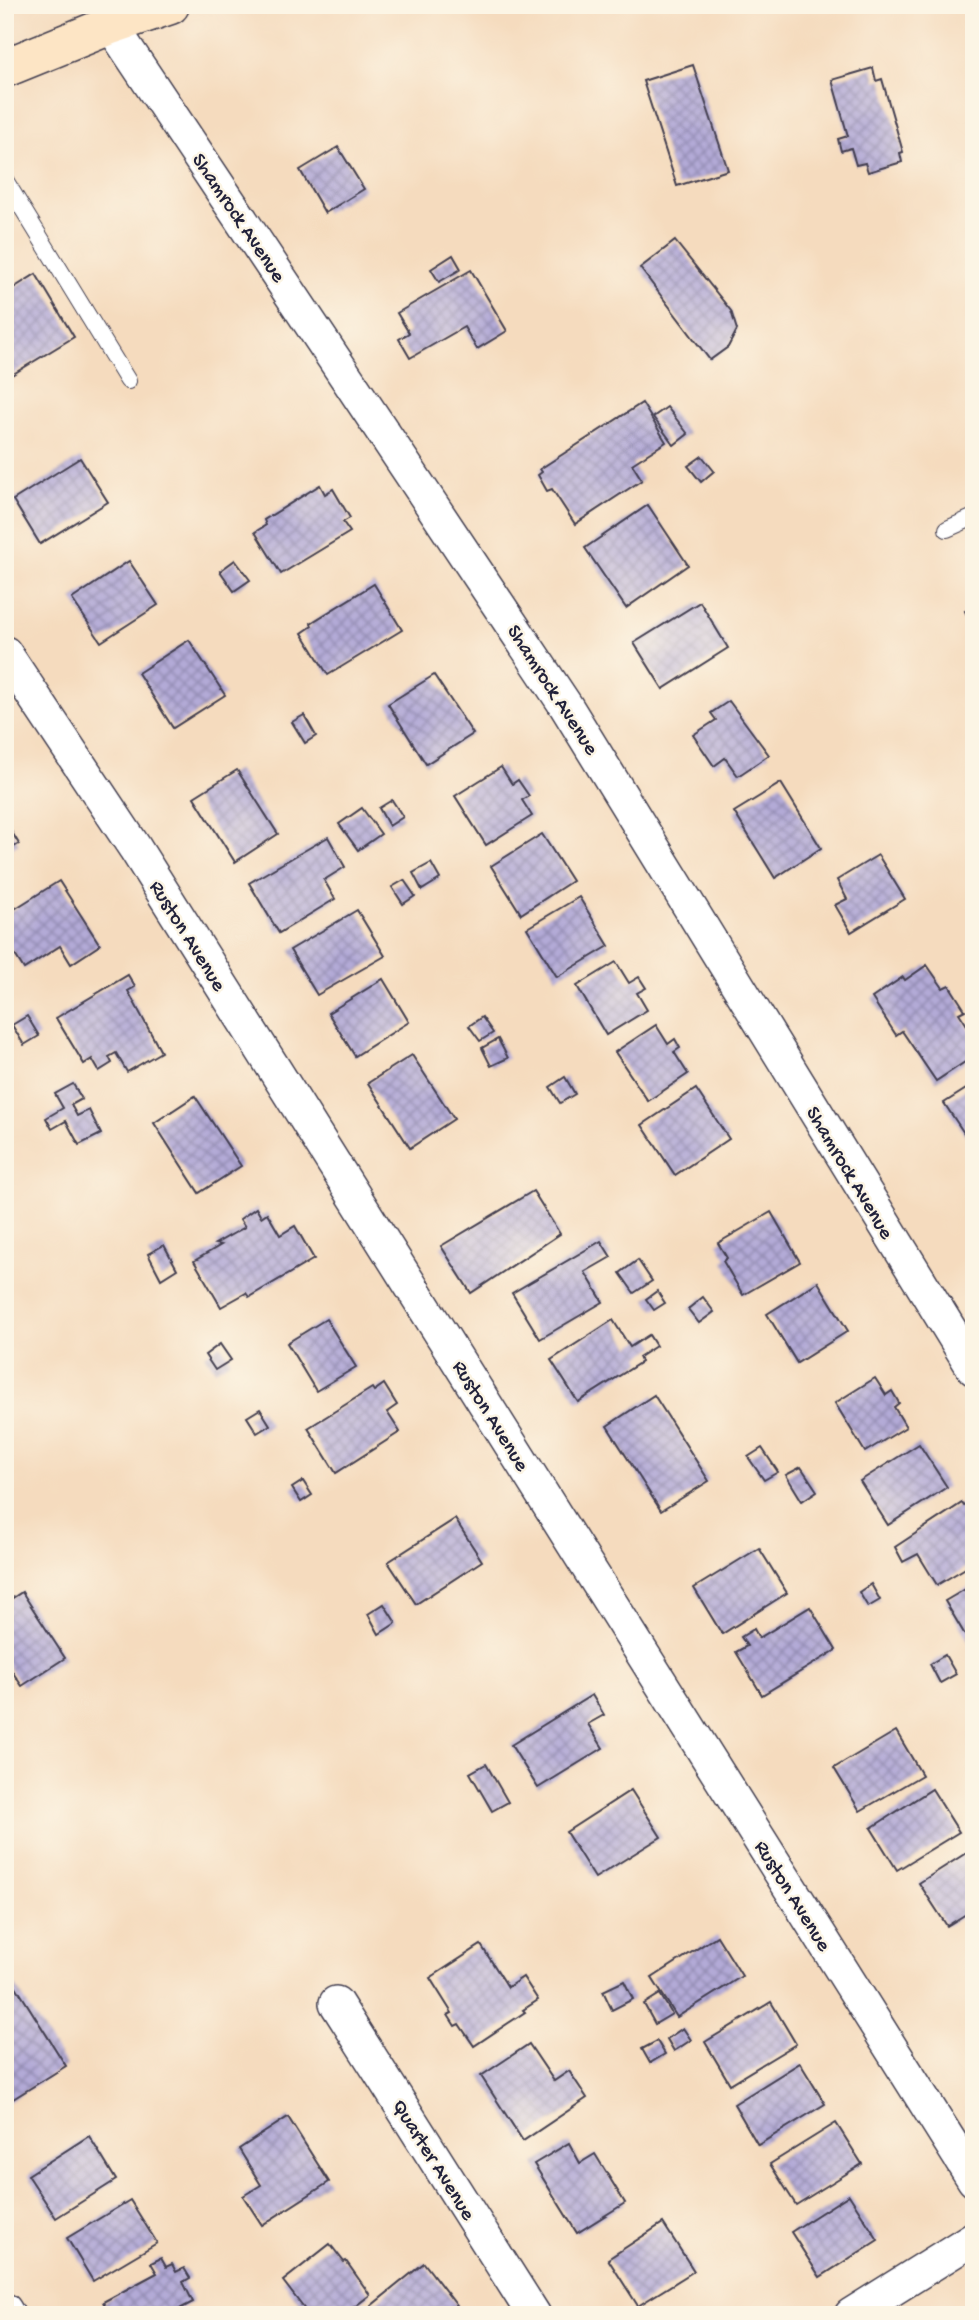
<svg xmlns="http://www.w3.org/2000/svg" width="979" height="2320" font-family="'Gochi Hand',sans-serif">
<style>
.building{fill:url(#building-cross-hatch)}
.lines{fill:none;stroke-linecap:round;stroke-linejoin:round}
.service-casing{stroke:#423e4f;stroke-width:18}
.minor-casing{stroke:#423e4f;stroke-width:36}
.secondary-casing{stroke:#423e4f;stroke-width:41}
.service{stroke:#fff;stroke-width:16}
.minor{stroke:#fff;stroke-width:33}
.secondary{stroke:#fde5c5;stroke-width:38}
.labels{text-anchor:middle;stroke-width:5;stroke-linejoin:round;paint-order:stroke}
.street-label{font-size:21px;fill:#22223b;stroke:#fcf5e5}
</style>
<defs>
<pattern id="building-cross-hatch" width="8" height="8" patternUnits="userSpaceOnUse" patternTransform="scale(1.75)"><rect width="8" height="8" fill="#b3aad7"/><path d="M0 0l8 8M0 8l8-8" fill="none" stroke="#918ab0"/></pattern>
</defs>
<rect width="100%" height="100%" fill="#fcf5e5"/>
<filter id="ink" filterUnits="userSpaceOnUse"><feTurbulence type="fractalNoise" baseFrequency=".0143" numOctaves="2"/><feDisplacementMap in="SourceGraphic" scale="14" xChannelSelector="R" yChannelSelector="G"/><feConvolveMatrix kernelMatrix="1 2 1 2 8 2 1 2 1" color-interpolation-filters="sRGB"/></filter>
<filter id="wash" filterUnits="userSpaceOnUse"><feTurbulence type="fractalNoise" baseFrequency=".00686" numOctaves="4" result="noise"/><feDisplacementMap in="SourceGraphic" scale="28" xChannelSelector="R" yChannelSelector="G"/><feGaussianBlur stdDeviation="1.57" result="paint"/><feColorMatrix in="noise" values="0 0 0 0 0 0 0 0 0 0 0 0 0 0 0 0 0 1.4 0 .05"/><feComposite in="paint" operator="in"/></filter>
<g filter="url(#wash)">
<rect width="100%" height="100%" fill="#f5dbbe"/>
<g id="blocks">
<!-- building -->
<g class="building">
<path d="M 693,65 L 728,170 L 677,186 L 643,81 Z"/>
<path d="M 873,68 L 876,81 L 882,79 L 903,152 L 900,153 L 902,162 L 868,172 L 865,163 L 856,165 L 851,148 L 841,151 L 838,139 L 848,136 L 832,80 Z"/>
<path d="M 338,147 L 364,189 L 325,213 L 300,170 Z"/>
<path d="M 675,241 L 731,311 L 737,330 L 728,347 L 710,360 L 640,268 Z"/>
<path d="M 453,255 L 461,269 L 439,282 L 431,269 Z"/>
<path d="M 471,270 L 507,331 L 477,349 L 464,327 L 410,358 L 399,339 L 409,333 L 397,313 Z"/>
<path d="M 36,274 L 74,337 L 5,379 L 5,289 L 7,292 Z"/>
<path d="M 642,403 L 666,442 L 632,464 L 642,480 L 575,524 L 552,489 L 547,491 L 538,475 L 542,472 L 540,469 Z"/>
<path d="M 667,407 L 688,434 L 674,445 L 653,417 Z"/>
<path d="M 702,456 L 714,471 L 701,482 L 688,466 Z"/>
<path d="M 80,458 L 108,502 L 40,544 L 13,500 Z"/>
<path d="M 320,485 L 325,494 L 333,489 L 350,518 L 343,522 L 350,532 L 281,574 L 255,532 L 266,525 L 264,520 Z"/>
<path d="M 648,505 L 688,565 L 626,608 L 585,548 Z"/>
<path d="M 235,560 L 250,580 L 234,591 L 220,571 Z"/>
<path d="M 129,561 L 158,605 L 101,642 L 72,599 Z"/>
<path d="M 374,584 L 402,630 L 328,675 L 302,633 L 312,626 L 311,623 Z"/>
<path d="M 700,602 L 728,648 L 663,689 L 634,643 Z"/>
<path d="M 974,607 L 974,630 L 965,611 Z"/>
<path d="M 189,640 L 225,695 L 173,728 L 138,673 Z"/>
<path d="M 434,675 L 473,734 L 426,764 L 388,704 Z"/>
<path d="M 729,701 L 769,755 L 738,776 L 725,758 L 714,766 L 693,735 L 716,720 L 711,713 Z"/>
<path d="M 304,715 L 316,736 L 305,743 L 292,722 Z"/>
<path d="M 501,767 L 512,784 L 518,780 L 529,796 L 522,800 L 532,816 L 486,845 L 455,796 Z"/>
<path d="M 237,770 L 278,834 L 235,862 L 194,797 Z"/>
<path d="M 781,783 L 821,848 L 775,878 L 734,812 Z"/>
<path d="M 392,800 L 403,817 L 389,826 L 379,808 Z"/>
<path d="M 362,808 L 381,834 L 358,850 L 339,824 Z"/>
<path d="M 5,821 L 19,844 L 5,852 Z"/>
<path d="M 542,834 L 572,881 L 521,914 L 491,866 Z"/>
<path d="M 328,837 L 345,867 L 324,880 L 335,899 L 279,933 L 249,883 Z"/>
<path d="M 878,855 L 905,899 L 851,932 L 835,905 L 847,899 L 837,880 Z"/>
<path d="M 431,863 L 440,879 L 422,890 L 413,873 Z"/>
<path d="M 404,880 L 415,896 L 403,904 L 392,887 Z"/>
<path d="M 59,881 L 100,945 L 71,964 L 60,946 L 24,969 L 5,939 L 5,915 Z"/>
<path d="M 579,897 L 609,946 L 557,977 L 527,928 Z"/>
<path d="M 357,910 L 385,956 L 317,995 L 290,950 Z"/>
<path d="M 616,962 L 629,983 L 639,977 L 646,988 L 637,993 L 647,1010 L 606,1035 L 577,986 Z"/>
<path d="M 927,965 L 943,988 L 949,985 L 965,1010 L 959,1013 L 974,1036 L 974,1056 L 936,1081 L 902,1031 L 896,1035 L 872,998 L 903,977 L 905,980 Z"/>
<path d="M 128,975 L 135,987 L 128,991 L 161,1052 L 127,1072 L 116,1053 L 109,1057 L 112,1063 L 99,1071 L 92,1059 L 84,1064 L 56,1018 Z"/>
<path d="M 383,979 L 409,1022 L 355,1056 L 328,1013 Z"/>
<path d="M 27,1016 L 39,1036 L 24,1045 L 12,1025 Z"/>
<path d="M 482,1017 L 493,1033 L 480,1041 L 469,1026 Z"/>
<path d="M 656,1025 L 668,1044 L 675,1039 L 680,1048 L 674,1052 L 688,1074 L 648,1101 L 615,1052 Z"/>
<path d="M 498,1039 L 508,1058 L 491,1066 L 482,1048 Z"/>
<path d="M 412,1055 L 454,1119 L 410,1148 L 368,1083 Z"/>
<path d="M 565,1077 L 575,1094 L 560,1103 L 550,1087 Z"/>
<path d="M 73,1084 L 82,1099 L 71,1105 L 77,1116 L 89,1110 L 101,1134 L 79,1145 L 66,1121 L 52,1129 L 46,1118 L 63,1108 L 55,1094 Z"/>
<path d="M 974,1084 L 974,1148 L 944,1103 Z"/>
<path d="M 696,1089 L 729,1139 L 675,1175 L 642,1125 Z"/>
<path d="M 195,1096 L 241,1166 L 199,1193 L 154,1123 Z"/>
<path d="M 533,1191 L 560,1234 L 471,1293 L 441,1246 Z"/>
<path d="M 256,1208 L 261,1217 L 267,1213 L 280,1235 L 295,1226 L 314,1259 L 249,1297 L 246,1293 L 221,1307 L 194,1261 L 221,1245 L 215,1244 L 245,1227 L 240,1219 Z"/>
<path d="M 771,1212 L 800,1262 L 743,1295 L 723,1261 L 727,1258 L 718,1243 Z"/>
<path d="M 601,1241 L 611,1257 L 585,1272 L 603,1302 L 540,1339 L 512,1293 Z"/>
<path d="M 164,1245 L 177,1269 L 161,1279 L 148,1254 Z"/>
<path d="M 638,1260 L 652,1281 L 634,1293 L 620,1273 Z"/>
<path d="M 818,1282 L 848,1331 L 797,1363 L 767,1314 Z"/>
<path d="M 657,1291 L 665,1303 L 654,1310 L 646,1299 Z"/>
<path d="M 703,1297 L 714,1312 L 699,1323 L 688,1309 Z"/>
<path d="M 326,1319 L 356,1367 L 316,1391 L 287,1343 Z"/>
<path d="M 613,1320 L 630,1347 L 649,1335 L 656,1346 L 639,1357 L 641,1362 L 578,1402 L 551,1360 Z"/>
<path d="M 220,1344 L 231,1360 L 215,1370 L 205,1355 Z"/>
<path d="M 875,1378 L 886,1395 L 892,1391 L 899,1403 L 894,1407 L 906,1427 L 865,1452 L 835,1403 Z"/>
<path d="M 384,1384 L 397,1405 L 387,1412 L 400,1432 L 336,1473 L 308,1428 L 372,1388 L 374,1391 Z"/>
<path d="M 654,1395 L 709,1481 L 661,1511 L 607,1426 Z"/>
<path d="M 260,1409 L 270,1425 L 257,1433 L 247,1417 Z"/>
<path d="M 919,1444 L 947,1487 L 888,1525 L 860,1481 Z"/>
<path d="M 762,1448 L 778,1472 L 764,1480 L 748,1457 Z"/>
<path d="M 801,1467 L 817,1491 L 802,1501 L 786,1475 Z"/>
<path d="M 303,1481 L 312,1495 L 301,1502 L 292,1488 Z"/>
<path d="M 971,1502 L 974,1506 L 974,1563 L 937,1585 L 918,1554 L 903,1562 L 895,1547 L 962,1503 L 964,1506 Z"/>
<path d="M 455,1519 L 482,1561 L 416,1604 L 388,1562 Z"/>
<path d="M 759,1548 L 787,1593 L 722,1634 L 694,1588 Z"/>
<path d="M 871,1584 L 880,1600 L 868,1607 L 859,1592 Z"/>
<path d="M 974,1584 L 974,1650 L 945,1601 Z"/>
<path d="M 22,1592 L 65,1658 L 22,1686 L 5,1661 L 5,1603 Z"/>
<path d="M 384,1604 L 396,1623 L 379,1634 L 368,1614 Z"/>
<path d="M 810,1607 L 836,1650 L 762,1695 L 736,1652 L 747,1646 L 741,1637 L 754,1629 L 759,1638 Z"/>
<path d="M 945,1655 L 956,1674 L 940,1683 L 930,1664 Z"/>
<path d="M 592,1695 L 604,1715 L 588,1724 L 603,1748 L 538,1788 L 511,1745 Z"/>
<path d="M 896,1731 L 922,1775 L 860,1811 L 834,1768 Z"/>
<path d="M 486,1764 L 508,1802 L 492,1811 L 470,1773 Z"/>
<path d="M 932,1789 L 959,1832 L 897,1870 L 871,1828 Z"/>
<path d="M 631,1790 L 661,1837 L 595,1878 L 566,1832 Z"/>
<path d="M 974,1848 L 974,1909 L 947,1926 L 919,1883 Z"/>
<path d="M 717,1936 L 742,1976 L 677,2017 L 652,1978 Z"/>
<path d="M 481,1945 L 508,1987 L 523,1977 L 538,2000 L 523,2010 L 525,2012 L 474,2046 L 459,2024 L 455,2026 L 448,2015 L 452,2013 L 430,1978 Z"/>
<path d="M 5,1969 L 66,2066 L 5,2104 Z"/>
<path d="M 624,1981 L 633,1999 L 612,2010 L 603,1991 Z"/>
<path d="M 660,1994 L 672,2014 L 655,2024 L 644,2004 Z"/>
<path d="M 771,2002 L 796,2044 L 730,2084 L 705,2042 Z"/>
<path d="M 683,2028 L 691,2040 L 674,2051 L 667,2039 Z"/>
<path d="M 657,2041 L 665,2054 L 650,2063 L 642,2049 Z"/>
<path d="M 529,2044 L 554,2081 L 569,2071 L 587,2098 L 523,2141 L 481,2076 Z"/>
<path d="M 800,2063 L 825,2104 L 758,2145 L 734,2104 Z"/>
<path d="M 288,2117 L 329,2182 L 262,2225 L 243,2196 L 261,2185 L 239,2149 Z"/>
<path d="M 836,2123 L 862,2164 L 796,2205 L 770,2164 Z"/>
<path d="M 89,2136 L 116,2180 L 56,2218 L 28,2175 Z"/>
<path d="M 569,2143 L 580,2163 L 595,2154 L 625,2203 L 577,2233 L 534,2164 Z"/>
<path d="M 849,2195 L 878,2240 L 820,2277 L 791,2232 Z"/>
<path d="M 130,2200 L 157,2243 L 93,2281 L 67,2238 Z"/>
<path d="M 663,2223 L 694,2271 L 638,2306 L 608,2259 Z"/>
<path d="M 330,2244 L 344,2262 L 346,2261 L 370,2295 L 344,2315 L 309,2315 L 283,2281 Z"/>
<path d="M 161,2258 L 166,2267 L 172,2264 L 176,2272 L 184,2268 L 190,2278 L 183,2282 L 193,2302 L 172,2313 L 173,2315 L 110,2315 L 103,2302 L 157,2273 L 151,2263 Z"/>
<path d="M 424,2263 L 457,2306 L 446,2315 L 378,2315 L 371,2306 Z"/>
</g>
</g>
</g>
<g filter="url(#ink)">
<use href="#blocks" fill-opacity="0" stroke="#423e4f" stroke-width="2"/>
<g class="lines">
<defs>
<g id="service">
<path d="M 5,180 L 128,381"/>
<path d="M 947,529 L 974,517"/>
</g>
<g id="minor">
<path d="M 111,25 L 566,706 L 974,1369"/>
<path d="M 5,653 L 135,848 L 974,2180"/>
<path d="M 336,2003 L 534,2315"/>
<path d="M 5,2310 L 8,2315"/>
<path d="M 851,2315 L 974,2238"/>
</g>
<path id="secondary" d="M 5,68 L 111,25 L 170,5"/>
</defs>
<!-- service casing -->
<use href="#service" class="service-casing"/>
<!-- minor casing -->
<use href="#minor" class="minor-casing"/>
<!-- secondary casing -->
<use href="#secondary" class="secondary-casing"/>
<!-- service -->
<use href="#service" class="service"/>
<!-- minor -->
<use href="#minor" class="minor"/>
<!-- secondary -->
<use href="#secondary" class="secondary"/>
</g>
</g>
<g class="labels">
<!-- street labels -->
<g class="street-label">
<text transform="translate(240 217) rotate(56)" y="7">Shamrock Avenue</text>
<text transform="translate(554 689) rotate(57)" y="7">Shamrock Avenue</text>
<text transform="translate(189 935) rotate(58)" y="7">Ruston Avenue</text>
<text transform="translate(851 1172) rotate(59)" y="7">Shamrock Avenue</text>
<text transform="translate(492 1415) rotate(58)" y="7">Ruston Avenue</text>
<text transform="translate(794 1895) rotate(58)" y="7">Ruston Avenue</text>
<text transform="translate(435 2159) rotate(58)" y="7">Quarter Avenue</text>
</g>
</g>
<!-- margin -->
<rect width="979" height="2320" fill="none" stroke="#fcf5e5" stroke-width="28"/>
</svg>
